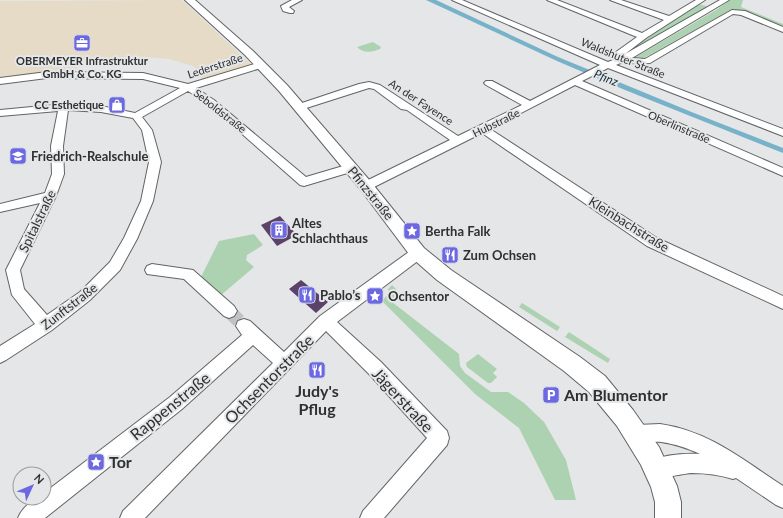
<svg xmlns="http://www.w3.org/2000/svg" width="783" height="518" font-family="Lato,sans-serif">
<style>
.industrial{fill:#e5dbc6}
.green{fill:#acd2b1}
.water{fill:#78b2c9}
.building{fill:#5b4268}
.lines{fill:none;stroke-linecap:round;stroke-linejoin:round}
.minor-tunnel{stroke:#c0c2c3;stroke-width:14;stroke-dasharray:14 7;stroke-linecap:butt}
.minor-casing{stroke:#636466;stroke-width:2}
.major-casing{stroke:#636466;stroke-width:2}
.minor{fill:#fff;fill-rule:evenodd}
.major{fill:#fff;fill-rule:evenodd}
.labels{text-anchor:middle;stroke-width:4;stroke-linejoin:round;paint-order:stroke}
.far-street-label{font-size:11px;fill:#2f3031;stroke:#e4e6e7}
.far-poi-label{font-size:11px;font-weight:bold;fill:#2f3031;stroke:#e4e6e7}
.far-water-label{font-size:12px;font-style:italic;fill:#102d38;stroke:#e4e6e7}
.poi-label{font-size:13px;font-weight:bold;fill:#2f3031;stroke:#e4e6e7;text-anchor:start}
.street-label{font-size:13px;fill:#2f3031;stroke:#e4e6e7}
.near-street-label{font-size:16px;fill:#2f3031;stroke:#e4e6e7}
.near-poi-label{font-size:16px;font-weight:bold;fill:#2f3031;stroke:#e4e6e7;text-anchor:start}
</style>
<rect width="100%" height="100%" fill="#e4e6e7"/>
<!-- industrial -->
<path class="industrial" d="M 182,0 L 253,66 L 202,79 L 196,71 L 198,70 L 193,66 L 169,59 L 135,56 L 79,63 L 74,73 L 0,79 L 0,1 Z"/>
<!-- green -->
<g class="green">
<path d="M 730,0 L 743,0 L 741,7 L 783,24 L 783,27 L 741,11 L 731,10 L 642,59 L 634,58 L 716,10 Z"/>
<path d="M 699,4 L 709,7 L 625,54 L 624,53 Z"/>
<path d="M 373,42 L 381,47 L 380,49 C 372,52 364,54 357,47 Z"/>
<path d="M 254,234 L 263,245 L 247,255 L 246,260 L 254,267 L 220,296 L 200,279 L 219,241 Z"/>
<path d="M 392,285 L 397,290 L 392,302 L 459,354 L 460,366 L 465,373 L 491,392 L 508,392 L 524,403 L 544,422 L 566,460 L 576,500 L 555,500 L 519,428 L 475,394 L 382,301 L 389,293 L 388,289 Z"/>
<path d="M 522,303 L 560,327 L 557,331 L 519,307 Z"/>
<path d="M 569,332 L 610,359 L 608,363 L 565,337 Z"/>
<path d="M 478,354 L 497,369 L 493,373 L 497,377 L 491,383 L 488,383 L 467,367 L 466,363 Z"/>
</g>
<!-- water -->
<path class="water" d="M 426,0 L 436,0 L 558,57 L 694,113 L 783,148 L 783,153 L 625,90 L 557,61 Z"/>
<!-- building -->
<g class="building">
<path d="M 280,216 L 297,235 L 277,246 L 261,225 Z"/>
<path d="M 301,280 L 328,302 L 316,313 L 289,289 Z"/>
</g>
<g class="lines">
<!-- minor-tunnel -->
<path class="minor-tunnel" d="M 229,311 L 244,326"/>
<defs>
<g id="minor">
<path d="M 292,0 L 302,0 L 289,7 L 294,11 L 293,13 L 290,13 L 283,11 L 281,6 Z"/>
<path d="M 452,0 L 462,0 L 608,62 L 618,58 L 615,54 L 616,52 L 637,37 L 547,0 L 557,0 L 642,33 L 664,20 L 610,0 L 621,0 L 669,16 L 696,0 L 705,0 L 646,38 L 625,54 L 720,0 L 729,0 L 632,58 L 645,59 L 732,10 L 745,11 L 783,27 L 783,32 L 741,15 L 733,14 L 650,63 L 636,64 L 625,61 L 616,65 L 783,129 L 783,136 L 608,68 L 582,81 L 783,168 L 783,176 L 575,85 L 490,129 L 657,238 L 783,296 L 783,309 L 647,246 L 482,133 L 370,189 L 362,189 L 360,186 L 362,183 L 450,140 L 407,110 L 401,109 L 374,89 L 369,88 L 300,110 L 296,109 L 295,107 L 296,105 L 359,84 L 369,82 L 380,85 L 458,136 L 522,105 L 486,85 L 484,83 L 486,81 L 492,81 L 530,101 L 600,65 Z"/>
<path d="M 261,62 L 265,65 L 264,67 L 196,88 L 214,100 L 306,177 L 350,164 L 354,165 L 356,168 L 354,171 L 304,186 L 300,185 L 208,104 L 188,91 L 142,117 L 152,130 L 161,162 L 153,201 L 137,239 L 120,270 L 90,300 L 52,330 L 6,360 L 0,363 L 0,346 L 35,324 L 12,295 L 6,270 L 40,203 L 0,212 L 0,204 L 45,193 L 52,174 L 51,146 L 58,111 L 0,116 L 0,110 L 64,104 L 101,106 L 135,113 L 180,88 L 143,79 L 47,78 L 0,84 L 0,78 L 47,72 L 143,73 L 188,84 ZM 68,110 L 101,112 L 133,118 L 142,130 L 149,162 L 141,201 L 124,238 L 110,262 L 80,292 L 47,315 L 24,289 L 20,270 L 56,196 L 64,174 L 63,146 Z"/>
<path d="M 418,248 L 423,249 L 425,253 L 423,257 L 337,322 L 381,362 L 447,431 L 449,438 L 447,445 L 384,518 L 360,518 L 363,511 L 427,438 L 369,374 L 326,331 L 145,518 L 120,518 L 123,511 L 273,363 L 253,345 L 182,409 L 45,518 L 18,518 C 22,508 33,498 44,498 L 44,493 L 170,397 L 242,335 L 236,326 L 238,321 L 244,319 L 250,321 L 284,352 L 320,316 L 413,249 Z"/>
<path d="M 152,264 L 193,270 L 234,306 L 237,311 L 234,316 L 229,318 L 224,316 L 184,279 L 147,274 L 145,270 L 147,266 Z"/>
<path d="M 660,424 C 709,431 743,460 783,486 L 783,508 L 776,505 L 736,478 L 733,479 C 720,475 706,473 692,473 C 679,474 662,480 649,475 L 646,468 L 649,461 C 665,455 683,453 700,454 C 687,448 675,444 661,442 C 650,441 641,445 630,441 L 628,434 L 630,427 L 637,425 Z"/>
</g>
<path id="major" d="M 185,0 L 195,0 L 253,51 L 287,85 L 371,182 L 424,248 L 451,270 L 580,357 L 605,376 L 633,410 L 659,447 L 677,486 L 681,502 L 681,518 L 655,518 L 655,502 L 651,487 L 641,465 L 617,426 L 589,392 L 564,371 L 437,280 L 412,258 L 361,190 L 279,91 L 245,55 Z"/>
</defs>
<!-- minor casing -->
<use href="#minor" class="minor-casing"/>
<!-- major casing -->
<use href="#major" class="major-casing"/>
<!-- minor -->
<use href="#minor" class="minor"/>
<!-- major -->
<use href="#major" class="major"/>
</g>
<!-- icons -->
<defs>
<symbol id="office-square" viewBox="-11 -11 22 22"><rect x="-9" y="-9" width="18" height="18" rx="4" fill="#6c68e2" stroke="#e4e6e7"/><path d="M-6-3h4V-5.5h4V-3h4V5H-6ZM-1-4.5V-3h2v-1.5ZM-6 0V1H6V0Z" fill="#fff"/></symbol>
<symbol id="shop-square" viewBox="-11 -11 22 22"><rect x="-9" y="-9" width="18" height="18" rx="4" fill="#6c68e2" stroke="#e4e6e7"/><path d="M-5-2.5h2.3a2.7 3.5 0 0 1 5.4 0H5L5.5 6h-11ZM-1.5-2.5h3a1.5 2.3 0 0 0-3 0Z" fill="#fff"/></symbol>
<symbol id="school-square" viewBox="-11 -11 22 22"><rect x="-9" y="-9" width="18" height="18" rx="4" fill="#6c68e2" stroke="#e4e6e7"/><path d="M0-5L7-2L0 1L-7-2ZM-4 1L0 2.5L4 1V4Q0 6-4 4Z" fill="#fff"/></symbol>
<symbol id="building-square" viewBox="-11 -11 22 22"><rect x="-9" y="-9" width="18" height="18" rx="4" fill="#6c68e2" stroke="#e4e6e7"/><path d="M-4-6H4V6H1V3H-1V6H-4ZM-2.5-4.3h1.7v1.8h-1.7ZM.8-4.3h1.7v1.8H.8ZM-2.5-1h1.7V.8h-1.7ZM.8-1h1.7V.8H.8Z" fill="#fff"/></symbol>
<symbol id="sight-square" viewBox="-11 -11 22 22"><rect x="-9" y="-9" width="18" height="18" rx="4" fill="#6c68e2" stroke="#e4e6e7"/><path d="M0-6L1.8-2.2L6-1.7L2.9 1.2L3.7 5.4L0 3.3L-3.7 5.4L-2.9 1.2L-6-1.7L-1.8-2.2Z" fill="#fff"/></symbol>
<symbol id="restaurant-square" viewBox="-11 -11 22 22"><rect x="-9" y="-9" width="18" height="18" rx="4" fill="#6c68e2" stroke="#e4e6e7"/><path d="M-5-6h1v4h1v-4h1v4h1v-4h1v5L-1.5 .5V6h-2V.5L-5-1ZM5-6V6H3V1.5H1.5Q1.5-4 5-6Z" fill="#fff"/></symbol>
<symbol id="parking-square" viewBox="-11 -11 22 22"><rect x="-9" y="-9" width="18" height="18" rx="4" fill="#6c68e2" stroke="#e4e6e7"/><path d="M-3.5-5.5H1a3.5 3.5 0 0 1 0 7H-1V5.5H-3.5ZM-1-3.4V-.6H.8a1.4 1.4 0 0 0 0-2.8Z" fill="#fff"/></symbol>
</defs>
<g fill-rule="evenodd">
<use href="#office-square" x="72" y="33" width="20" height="20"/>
<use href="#shop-square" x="107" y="95" width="20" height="20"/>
<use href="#school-square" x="8" y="146" width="20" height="20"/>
<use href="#building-square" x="269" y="220" width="20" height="20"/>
<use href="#sight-square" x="402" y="221" width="20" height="20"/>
<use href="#restaurant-square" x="440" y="245" width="20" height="20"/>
<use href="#restaurant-square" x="297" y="285" width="20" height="20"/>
<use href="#sight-square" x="365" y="286" width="20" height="20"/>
<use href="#restaurant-square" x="307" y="360" width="20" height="20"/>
<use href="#parking-square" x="541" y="385" width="20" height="20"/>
<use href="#sight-square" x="86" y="452" width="20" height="20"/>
</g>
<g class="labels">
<!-- far-street labels -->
<g class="far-street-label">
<text transform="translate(623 58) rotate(22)" y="4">Waldshuter Straße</text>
<text transform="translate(215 66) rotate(-18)" y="4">Lederstraße</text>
<text transform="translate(421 102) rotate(33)" y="4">An der Fayence</text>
<text transform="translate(220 111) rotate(38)" y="4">Seboldstraße</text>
<text transform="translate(496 123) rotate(-26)" y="4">Hubstraße</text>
<text transform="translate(679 127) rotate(23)" y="4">Oberlinstraße</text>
</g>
<!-- far-poi labels -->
<g class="far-poi-label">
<text x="82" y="65">OBERMEYER Infrastruktur<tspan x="82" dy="13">GmbH &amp; Co. KG</tspan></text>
<text x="104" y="109" text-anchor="end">CC Esthetique</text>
</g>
<!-- far-water labels -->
<g class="far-water-label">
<text transform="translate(606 78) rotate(22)" y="4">Pfinz</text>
</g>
<!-- poi labels -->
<g class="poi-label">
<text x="31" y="161">Friedrich-Realschule</text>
<text x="292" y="228">Altes<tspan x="292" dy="15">Schlachthaus</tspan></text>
<text x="425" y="236">Bertha Falk</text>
<text x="463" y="260">Zum Ochsen</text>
<text x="320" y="300">Pablo’s</text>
<text x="388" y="301">Ochsentor</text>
</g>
<!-- street labels -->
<g class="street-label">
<text transform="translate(371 193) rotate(51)" y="5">Pfinzstraße</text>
<text transform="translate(37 221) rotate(-64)" y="5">Spitalstraße</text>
<text transform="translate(629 224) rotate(32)" y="5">Kleinbachstraße</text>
<text transform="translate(69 306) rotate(-38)" y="5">Zunftstraße</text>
</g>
<!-- near-street labels -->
<g class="near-street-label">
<text transform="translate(269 379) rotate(-45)" y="6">Ochsentorstraße</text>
<text transform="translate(403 400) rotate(47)" y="6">Jägerstraße</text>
<text transform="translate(170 406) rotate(-39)" y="6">Rappenstraße</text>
</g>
<!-- near-poi labels -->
<g class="near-poi-label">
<text x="317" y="397" text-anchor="middle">Judy's<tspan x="317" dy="18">Pflug</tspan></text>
<text x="564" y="401">Am Blumentor</text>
<text x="109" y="468">Tor</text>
</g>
</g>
<!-- north arrow -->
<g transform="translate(32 486) rotate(46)"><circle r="19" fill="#e4e6e7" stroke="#9c9d9e"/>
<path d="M0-3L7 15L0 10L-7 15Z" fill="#6c68e2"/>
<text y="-6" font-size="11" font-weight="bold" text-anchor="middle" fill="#2f3031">N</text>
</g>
</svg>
